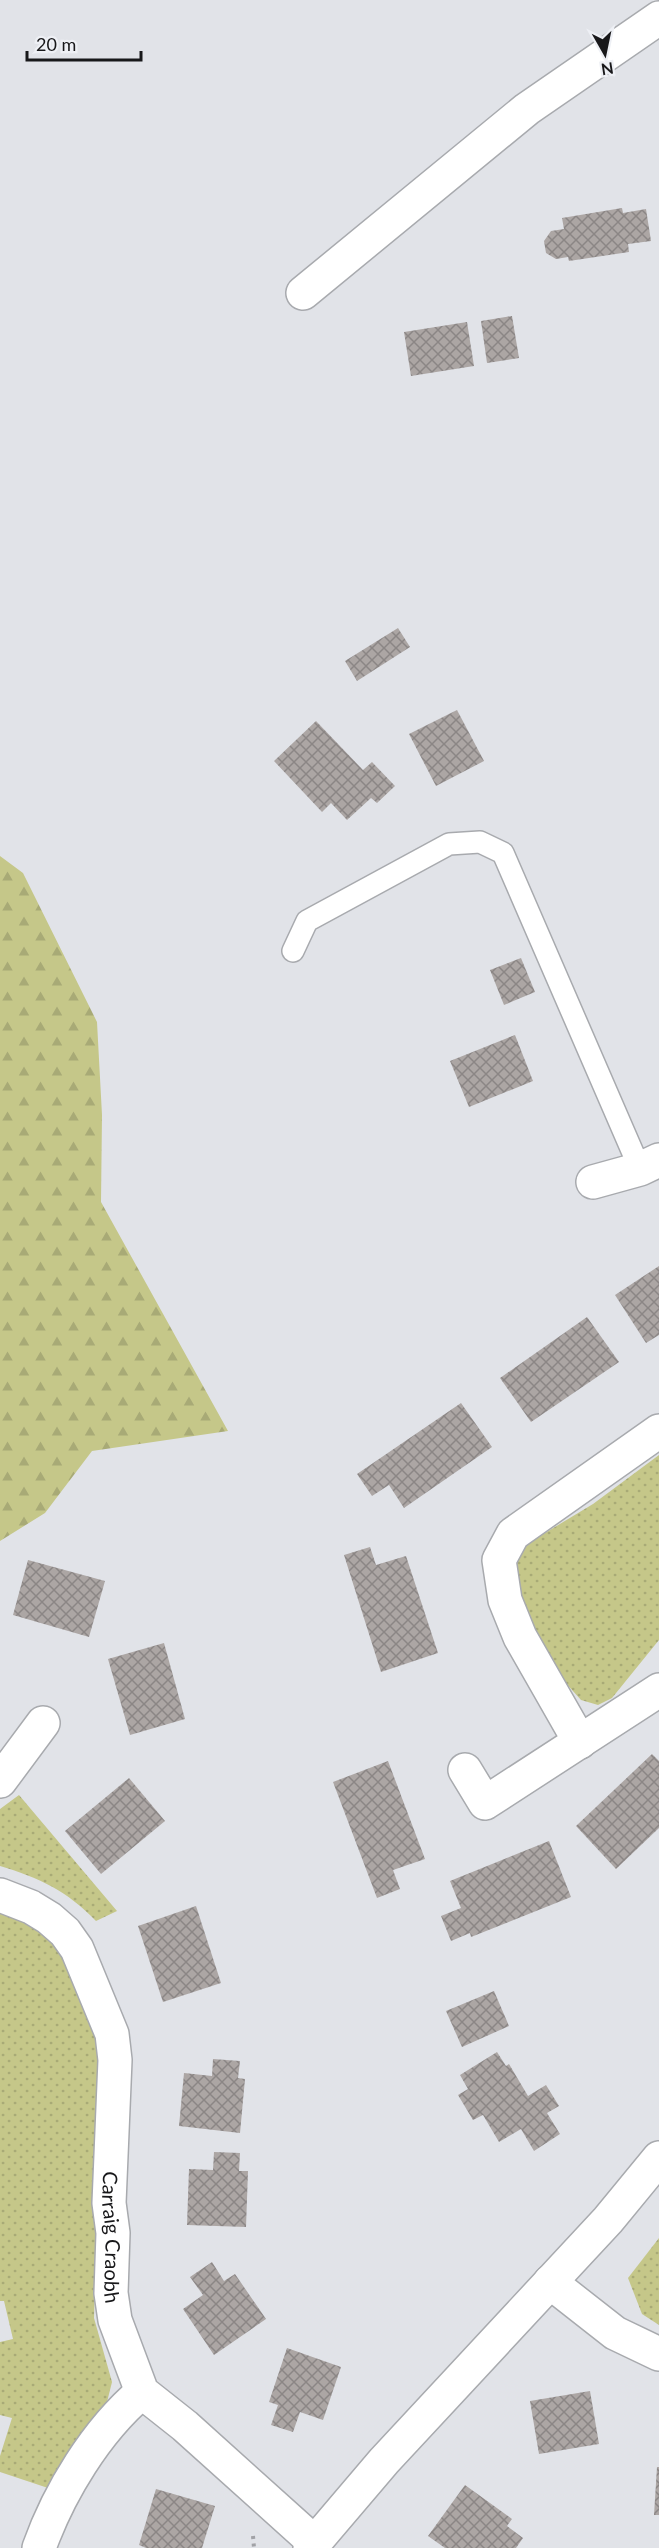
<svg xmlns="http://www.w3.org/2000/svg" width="659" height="2548" font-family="Lato,sans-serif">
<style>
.grass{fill:url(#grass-dots)}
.forest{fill:url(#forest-firs)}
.building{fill:url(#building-cross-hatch)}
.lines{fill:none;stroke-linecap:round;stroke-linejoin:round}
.service-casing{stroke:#a8aaae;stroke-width:24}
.minor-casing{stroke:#a8aaae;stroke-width:36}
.path{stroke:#a1a2a6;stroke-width:4;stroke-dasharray:3 4.5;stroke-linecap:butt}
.service{stroke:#fff;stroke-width:21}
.minor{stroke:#fff;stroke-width:33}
.labels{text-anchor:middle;stroke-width:5;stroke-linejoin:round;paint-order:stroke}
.street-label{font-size:20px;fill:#18181a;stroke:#eef0f5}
</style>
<defs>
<pattern id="grass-dots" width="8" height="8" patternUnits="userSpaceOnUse" patternTransform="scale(1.5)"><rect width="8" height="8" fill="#c5c789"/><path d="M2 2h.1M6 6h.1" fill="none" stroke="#a8aa76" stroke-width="1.8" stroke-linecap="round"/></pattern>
<pattern id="forest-firs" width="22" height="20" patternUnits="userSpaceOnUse" patternTransform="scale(1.5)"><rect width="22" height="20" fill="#c5c789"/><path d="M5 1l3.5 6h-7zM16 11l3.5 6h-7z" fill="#a8aa76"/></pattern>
<pattern id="building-cross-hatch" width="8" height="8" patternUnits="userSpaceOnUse" patternTransform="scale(1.5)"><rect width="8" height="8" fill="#aca6a4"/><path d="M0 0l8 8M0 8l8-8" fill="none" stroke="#8b8685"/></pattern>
</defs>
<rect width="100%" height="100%" fill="#e1e3e8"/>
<!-- grass -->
<g class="grass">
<path d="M 659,1455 L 659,1640 L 612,1698 L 598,1705 L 581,1700 L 564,1681 L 525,1622 L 511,1565 L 525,1545 L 593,1504 Z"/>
<path d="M 19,1795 L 117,1911 L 96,1921 C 67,1891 40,1878 0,1866 L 0,1809 Z"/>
<path d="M 0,1910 L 10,1912 L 70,1949 L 103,2030 L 94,2318 L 112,2382 L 107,2402 L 48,2488 L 0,2472 L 0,2456 L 12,2418 L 0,2415 L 0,2342 L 13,2339 L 4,2301 L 0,2301 Z"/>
<path d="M 659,2238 L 659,2325 L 642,2314 L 628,2278 Z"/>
</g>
<!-- forest -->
<path class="forest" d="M 0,856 L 23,873 L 97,1022 L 102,1115 L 101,1202 L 228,1431 L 92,1451 L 45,1513 L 0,1541 Z"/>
<!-- building -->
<g class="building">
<path d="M 622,208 L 623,213 L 646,209 L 651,241 L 628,244 L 629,252 L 569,261 L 568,257 L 556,259 L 546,253 L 544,241 L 551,231 L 564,229 L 562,218 Z"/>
<path d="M 512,316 L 519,358 L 487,363 L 481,321 Z"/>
<path d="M 467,322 L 474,366 L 411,376 L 404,332 Z"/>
<path d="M 398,628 L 410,647 L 357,681 L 345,661 Z"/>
<path d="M 457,710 L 484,761 L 436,786 L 409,734 Z"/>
<path d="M 316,721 L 363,770 L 372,762 L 395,786 L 377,803 L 371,798 L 347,820 L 331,803 L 322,812 L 274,761 Z"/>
<path d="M 521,958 L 535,992 L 504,1005 L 490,970 Z"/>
<path d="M 515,1035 L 533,1081 L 469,1107 L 450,1061 Z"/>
<path d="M 659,1266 L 659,1335 L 646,1343 L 615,1295 Z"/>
<path d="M 587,1317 L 619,1362 L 531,1422 L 500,1378 Z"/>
<path d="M 461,1403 L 492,1447 L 404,1508 L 389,1485 L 372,1496 L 357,1474 Z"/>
<path d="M 370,1547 L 376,1565 L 406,1556 L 438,1653 L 381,1672 L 344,1555 Z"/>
<path d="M 28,1560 L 105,1581 L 89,1637 L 13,1615 Z"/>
<path d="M 164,1643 L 185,1719 L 130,1735 L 108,1659 Z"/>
<path d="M 652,1754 L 659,1761 L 659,1828 L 616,1869 L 576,1826 Z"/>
<path d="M 388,1761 L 425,1859 L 393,1870 L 400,1889 L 377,1898 L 333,1782 Z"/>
<path d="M 129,1778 L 165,1821 L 101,1874 L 65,1831 Z"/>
<path d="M 549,1841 L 571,1897 L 471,1937 L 470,1933 L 451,1941 L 441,1916 L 461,1908 L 450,1881 Z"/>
<path d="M 196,1906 L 221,1983 L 163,2002 L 138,1926 Z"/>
<path d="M 494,1991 L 509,2026 L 462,2047 L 446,2011 Z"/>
<path d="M 497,2052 L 506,2066 L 509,2064 L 528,2096 L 546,2085 L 559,2106 L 547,2113 L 560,2134 L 534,2151 L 521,2129 L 499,2142 L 483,2115 L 473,2120 L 458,2095 L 468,2089 L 460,2075 Z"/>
<path d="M 213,2059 L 240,2061 L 238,2078 L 245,2079 L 240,2133 L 179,2126 L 184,2073 L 212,2076 Z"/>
<path d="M 214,2152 L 240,2153 L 239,2171 L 248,2171 L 246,2227 L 187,2225 L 189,2169 L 213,2170 Z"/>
<path d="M 212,2262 L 224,2281 L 235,2274 L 266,2319 L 214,2355 L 183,2309 L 203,2295 L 190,2277 Z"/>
<path d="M 287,2348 L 341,2367 L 323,2420 L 300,2412 L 293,2432 L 271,2425 L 278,2405 L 269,2402 Z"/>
<path d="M 590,2391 L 599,2444 L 539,2454 L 530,2401 Z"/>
<path d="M 657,2467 L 659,2467 L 659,2515 L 654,2515 Z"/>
<path d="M 465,2485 L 512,2519 L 507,2526 L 523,2538 L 516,2548 L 445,2548 L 428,2536 Z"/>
<path d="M 156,2489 L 215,2506 L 202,2548 L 146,2548 L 139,2545 Z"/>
</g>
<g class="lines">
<defs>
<path id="service" d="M 293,951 L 307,921 L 449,844 L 480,842 L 503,853 L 640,1169"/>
<g id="minor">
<path d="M 303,293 L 527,109 L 659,18"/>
<path d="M 593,1182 L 640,1169 L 659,1160"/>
<path d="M 580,1742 L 520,1637 L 505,1600 L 499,1560 L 513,1534 L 659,1431"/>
<path d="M 465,1770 L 485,1803 L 659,1690"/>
<path d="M 0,1781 L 43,1723"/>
<path id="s1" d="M 0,1895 L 31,1907 L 49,1918 L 65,1932 L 77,1949 L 112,2034 L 115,2060 L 109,2203 L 113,2233 L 111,2293 L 115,2320 L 142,2392 L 185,2426 L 315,2543"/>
<path d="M 550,2282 L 615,2333 L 659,2354"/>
<path d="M 39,2548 C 59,2492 96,2431 142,2392"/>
<path d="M 310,2548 L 384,2461 L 608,2220 L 659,2158"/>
</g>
</defs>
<!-- service casing -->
<use href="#service" class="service-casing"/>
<!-- minor casing -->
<use href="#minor" class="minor-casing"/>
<!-- path -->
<path class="path" d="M 253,2536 L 254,2548"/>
<!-- service -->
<use href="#service" class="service"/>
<!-- minor -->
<use href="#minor" class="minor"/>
</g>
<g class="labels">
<!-- street labels -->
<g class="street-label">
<text dy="7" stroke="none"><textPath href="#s1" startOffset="392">Carraig Craobh</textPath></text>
</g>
</g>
<!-- north arrow -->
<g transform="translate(605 54) rotate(171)" stroke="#eef0f5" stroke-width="4.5" paint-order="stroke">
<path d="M0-4.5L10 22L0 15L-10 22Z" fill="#18181a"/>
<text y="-9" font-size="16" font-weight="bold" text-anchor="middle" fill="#18181a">N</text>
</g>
<!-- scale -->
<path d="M27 51v9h114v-9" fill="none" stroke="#18181a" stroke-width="3"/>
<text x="36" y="51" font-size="18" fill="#18181a" stroke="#eef0f5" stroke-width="4.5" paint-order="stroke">20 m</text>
</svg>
